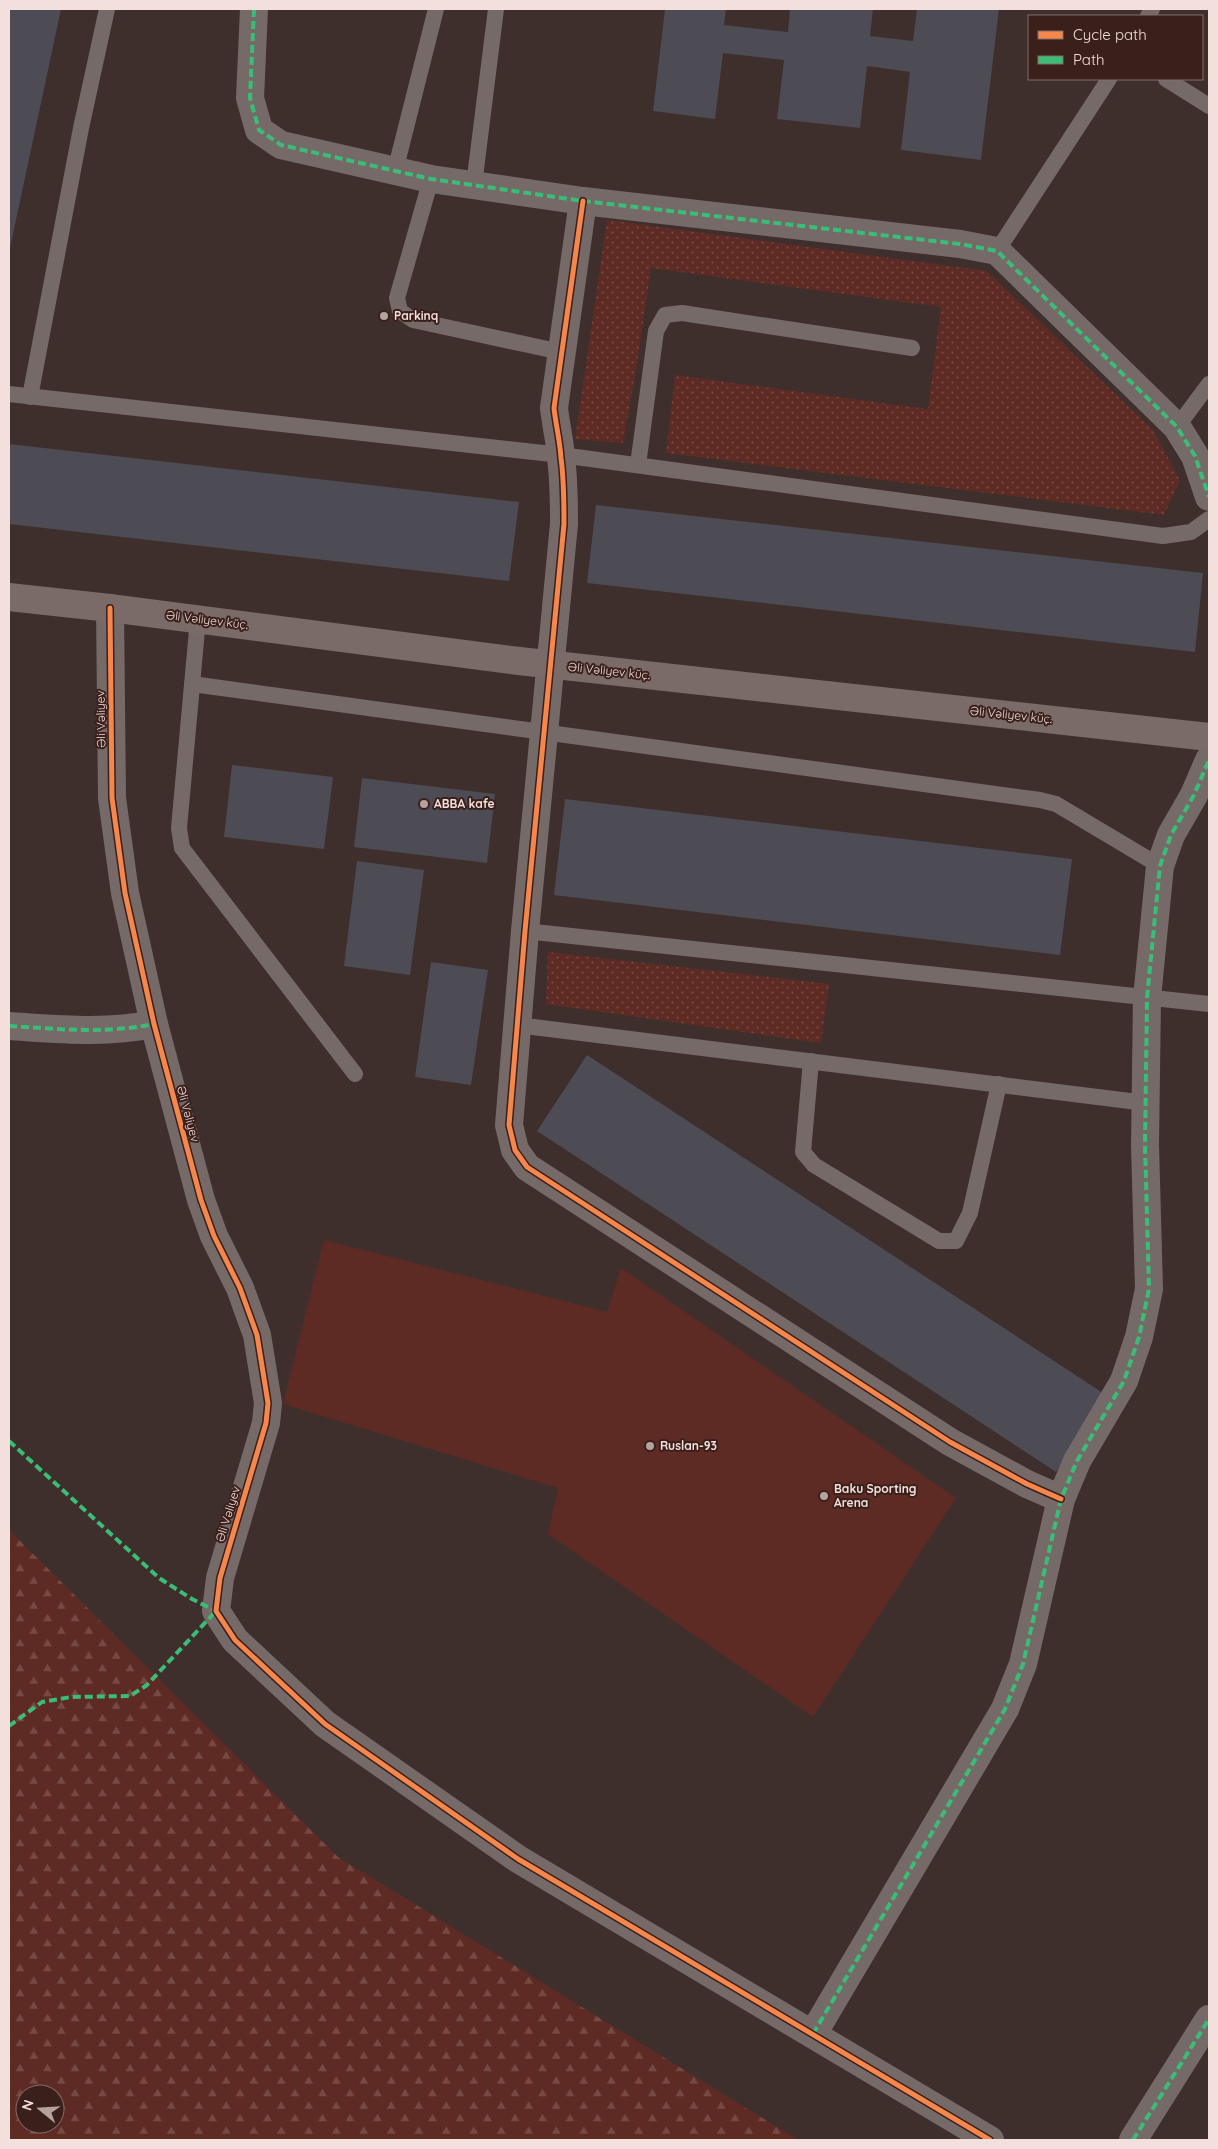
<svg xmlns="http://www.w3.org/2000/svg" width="1218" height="2149" font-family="Quicksand,sans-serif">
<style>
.forest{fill:url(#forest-firs);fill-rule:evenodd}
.park{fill:url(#park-dots)}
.garden{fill:#5e2b24}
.building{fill:#4d4b53}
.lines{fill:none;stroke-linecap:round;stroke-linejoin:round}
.lane{stroke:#766a68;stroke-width:16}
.street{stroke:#766a68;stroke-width:28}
.secondary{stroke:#7a6b69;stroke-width:28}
.quiet{stroke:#3abd76;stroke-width:4;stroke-dasharray:8 4;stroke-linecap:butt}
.cycleway-casing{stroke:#3a1f1b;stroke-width:8}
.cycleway{stroke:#f5874c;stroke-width:5}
.poi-dot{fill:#b4a29f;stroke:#3a1f1b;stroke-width:2}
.labels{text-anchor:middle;stroke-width:4;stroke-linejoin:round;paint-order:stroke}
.poi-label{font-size:12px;font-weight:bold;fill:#f3e0dd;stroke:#3a1f1b;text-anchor:start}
.street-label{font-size:12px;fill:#f3e0dd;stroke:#3a1f1b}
</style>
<defs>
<pattern id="forest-firs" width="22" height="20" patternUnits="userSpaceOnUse" patternTransform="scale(1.25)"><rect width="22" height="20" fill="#5e2b24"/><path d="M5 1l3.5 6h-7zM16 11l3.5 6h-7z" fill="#764943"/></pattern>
<pattern id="park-dots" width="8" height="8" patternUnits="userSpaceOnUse" patternTransform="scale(1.25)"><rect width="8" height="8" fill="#5e2b24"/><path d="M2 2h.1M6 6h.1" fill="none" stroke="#764943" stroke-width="1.8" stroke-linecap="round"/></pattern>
</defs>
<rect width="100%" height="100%" fill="#3e2f2c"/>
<!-- forest -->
<path class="forest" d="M 9,1530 L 338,1857 L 798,2140 L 9,2140 ZM 25,2094 L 55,2094 L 55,2124 L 25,2124 Z"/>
<!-- park -->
<g class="park">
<path d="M 607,220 L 987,271 L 1153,430 L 1180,480 L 1164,515 L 666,453 L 675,375 L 928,409 L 941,307 L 651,268 L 636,370 L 623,443 L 575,439 Z"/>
<path d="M 548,952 L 829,984 L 821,1043 L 546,1004 Z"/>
</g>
<!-- garden -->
<path class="garden" d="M 324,1240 L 607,1312 L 621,1268 L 956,1498 L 813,1717 L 548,1534 L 558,1488 L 283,1404 Z"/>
<!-- building -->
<g class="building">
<path d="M 9,9 L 61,9 L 10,248 L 9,248 Z"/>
<path d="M 665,9 L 726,9 L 724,25 L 788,32 L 790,9 L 873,9 L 870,36 L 913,41 L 917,9 L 999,9 L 981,160 L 901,150 L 910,72 L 867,66 L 860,128 L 777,119 L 784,60 L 723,53 L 715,119 L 653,111 Z"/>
<path d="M 9,444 L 519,502 L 509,581 L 9,524 Z"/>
<path d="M 596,505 L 1203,573 L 1195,652 L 587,583 Z"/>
<path d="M 232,765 L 333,777 L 324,849 L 224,837 Z"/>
<path d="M 362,778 L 495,794 L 487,863 L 354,847 Z"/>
<path d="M 565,799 L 1072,859 L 1060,955 L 554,895 Z"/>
<path d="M 357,861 L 424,870 L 410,975 L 344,966 Z"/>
<path d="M 431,962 L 488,970 L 471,1085 L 415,1077 Z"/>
<path d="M 587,1055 L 1106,1395 L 1056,1472 L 537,1131 Z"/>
</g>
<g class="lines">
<!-- lane -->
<g class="lane">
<path d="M 1148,16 L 1152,9"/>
<path d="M 1166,79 L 1209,106"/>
<path d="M 395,171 L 436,9"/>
<path d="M 431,179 L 397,298 L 400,311 L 413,320 L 561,352"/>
<path d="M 474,185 L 496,9"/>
<path d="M 997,251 L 1109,79"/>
<path d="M 9,394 L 561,455 L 1163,536 L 1191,532 L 1209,519"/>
<path d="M 30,397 L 81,128 L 107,9"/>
<path d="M 1177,427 L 1209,384"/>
<path d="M 638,465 L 656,331 L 665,315 L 682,313 L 912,348"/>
<path d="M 198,619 L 179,828 L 182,848 L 355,1074"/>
<path d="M 192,684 L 1040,800 L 1056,804 L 1160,866"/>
<path d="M 525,931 L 1209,1004"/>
<path d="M 517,1025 L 1146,1103"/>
<path d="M 811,1061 L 803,1152 L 814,1165 L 939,1241 L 956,1241 L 970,1213 L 999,1084"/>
</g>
<!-- street -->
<g class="street">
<path d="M 254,9 L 250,98 L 259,130 L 281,145 L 431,179 L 583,201 L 960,244 L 997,251 L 1177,427 L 1195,456 L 1209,497"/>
<path d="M 583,201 L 554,408 C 556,426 560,441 561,458 C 564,480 564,502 564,524 L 525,931 L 509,1125 L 515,1150 L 527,1167 L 950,1442 L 1027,1484 L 1061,1499"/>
<path d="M 110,608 L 112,798 L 125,893 L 154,1024 L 201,1200 L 214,1236 L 240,1288 L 257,1335 L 268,1403 L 266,1423 L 220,1578 L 216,1611 L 235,1640 L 325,1724 L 518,1859 L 990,2140"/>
<path d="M 9,1026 C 58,1029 105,1034 154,1024"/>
<path d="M 813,2034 L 1005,1709 L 1023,1664 L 1061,1499 L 1077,1461 L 1124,1381 L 1139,1337 L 1149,1289 L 1145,1145 L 1147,998 L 1160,866 L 1171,835 L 1194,795 L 1209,760"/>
<path d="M 1133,2140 L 1209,2019"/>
</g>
<!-- secondary -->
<path class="secondary" d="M 9,597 L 110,608 L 519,661 L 1209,737"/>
<!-- quiet -->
<g class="quiet">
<path d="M 254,9 L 250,98 L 259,130 L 281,145 L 431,179 L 583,201 L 960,244 L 997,251 L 1177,427 L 1195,456 L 1209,497"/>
<path d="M 9,1026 C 58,1029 105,1034 154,1024"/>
<path d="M 9,1441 L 159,1578 L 192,1599 L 216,1611 L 218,1614"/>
<path d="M 9,1726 L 42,1702 L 71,1697 L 130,1696 L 147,1685 L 216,1611"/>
<path d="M 813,2034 L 1005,1709 L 1023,1664 L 1061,1499 L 1077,1461 L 1124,1381 L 1139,1337 L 1149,1289 L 1145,1145 L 1147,998 L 1160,866 L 1171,835 L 1194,795 L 1209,760"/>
<path d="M 1133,2140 L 1209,2019"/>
</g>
<defs>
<g id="cycleway">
<path d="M 583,201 L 554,408 C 556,426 560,441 561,458 C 564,480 564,502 564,524 L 525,931 L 509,1125 L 515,1150 L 527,1167 L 950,1442 L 1027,1484 L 1061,1499"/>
<path d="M 110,608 L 112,798 L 125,893 L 154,1024 L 201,1200 L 214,1236 L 240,1288 L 257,1335 L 268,1403 L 266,1423 L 220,1578 L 216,1611 L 235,1640 L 325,1724 L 518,1859 L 990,2140"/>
</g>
</defs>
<!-- cycleway casing -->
<use href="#cycleway" class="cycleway-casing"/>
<!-- cycleway -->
<use href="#cycleway" class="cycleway"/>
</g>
<!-- markers -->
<g class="poi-dot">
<circle cx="384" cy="316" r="5"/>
<circle cx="424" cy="804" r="5"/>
<circle cx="650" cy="1446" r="5"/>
<circle cx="824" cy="1496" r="5"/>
</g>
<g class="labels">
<!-- poi labels -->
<g class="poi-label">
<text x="394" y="320">Parkinq</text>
<text x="434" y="808">ABBA kafe</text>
<text x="660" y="1450">Ruslan-93</text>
<text x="834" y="1493">Baku Sporting<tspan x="834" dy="14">Arena</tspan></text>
</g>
<!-- street labels -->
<g class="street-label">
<text transform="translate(207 620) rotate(7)" y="4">Əli Vəliyev küç.</text>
<text transform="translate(609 671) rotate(6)" y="4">Əli Vəliyev küç.</text>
<text transform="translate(1011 715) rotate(6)" y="4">Əli Vəliyev küç.</text>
<text transform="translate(101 719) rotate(-91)" y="4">Əli Vəliyev</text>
<text transform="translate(188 1114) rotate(75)" y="4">Əli Vəliyev</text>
<text transform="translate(228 1514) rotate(-73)" y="4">Əli Vəliyev</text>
</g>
</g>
<!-- border -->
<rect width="1218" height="2149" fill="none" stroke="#f3e0dd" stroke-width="20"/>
<!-- legend -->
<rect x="1028" y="15" width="175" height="65" fill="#3a1f1b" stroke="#846c69"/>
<rect x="1038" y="31" width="25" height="8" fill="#f5874c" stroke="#846c69"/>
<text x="1073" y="40" font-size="15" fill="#f3e0dd">Cycle path</text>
<rect x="1038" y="56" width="25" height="8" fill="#3abd76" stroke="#846c69"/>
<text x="1073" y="65" font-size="15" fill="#f3e0dd">Path</text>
<!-- north arrow -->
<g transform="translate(40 2109) rotate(288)"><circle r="24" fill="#3a1f1b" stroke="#846c69"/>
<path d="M0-4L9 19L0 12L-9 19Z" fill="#b4a29f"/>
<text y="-8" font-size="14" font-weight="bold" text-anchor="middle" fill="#f3e0dd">N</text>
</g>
</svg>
